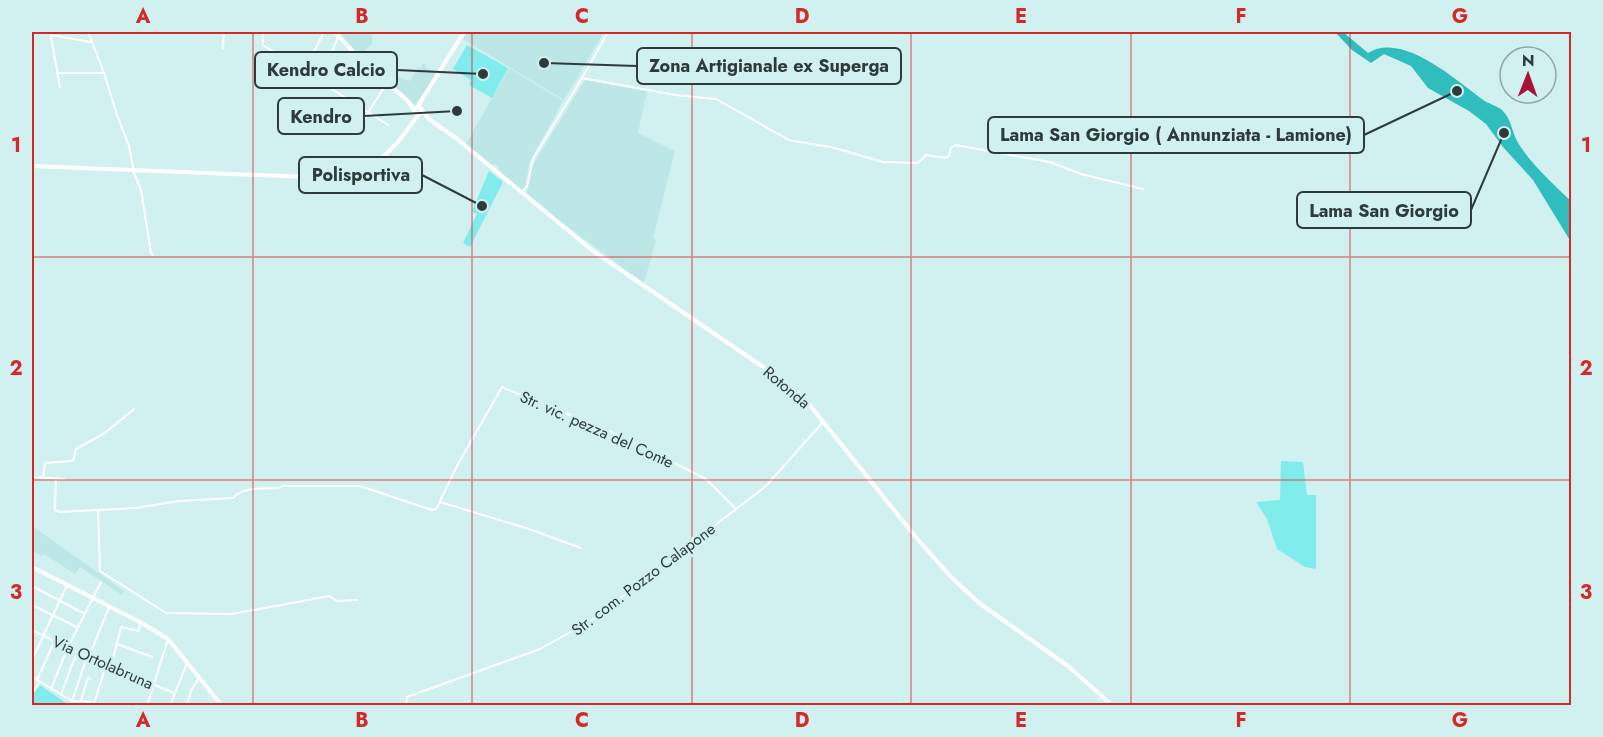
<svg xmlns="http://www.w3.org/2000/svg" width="1603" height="737" font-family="Jost,sans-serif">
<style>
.built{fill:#bde7e6}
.green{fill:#81ecec}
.water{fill:#2fbdbe}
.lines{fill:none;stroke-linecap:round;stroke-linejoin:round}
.street{stroke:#fff;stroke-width:2}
.secondary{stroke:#fff;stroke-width:4}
.grid{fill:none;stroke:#d62828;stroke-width:1.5;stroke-opacity:0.55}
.labels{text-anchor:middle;stroke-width:6;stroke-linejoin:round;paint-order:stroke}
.street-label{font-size:16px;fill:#2e3b3b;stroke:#d0f1f0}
.leader{fill:none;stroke:#2e3b3b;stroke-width:2}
.callout-dot{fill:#2e3b3b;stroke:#d0f1f0;stroke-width:2}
.callout{fill:#d0f1f0;stroke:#2e3b3b;stroke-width:2}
.callout-label{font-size:18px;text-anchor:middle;font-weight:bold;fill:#2e3b3b}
.neatline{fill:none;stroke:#d62828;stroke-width:2}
.grid-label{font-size:20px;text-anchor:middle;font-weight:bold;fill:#d62828}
</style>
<rect width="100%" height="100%" fill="#d0f1f0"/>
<!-- built -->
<g class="built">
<path d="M 344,32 L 360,32 L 372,35 L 372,44 L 359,55 L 341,35 Z"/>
<path d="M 468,32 L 604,32 L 564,100 L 463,39 Z"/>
<path d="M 422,64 L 426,64 L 425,67 L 437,74 L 415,105 L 393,84 L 395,76 L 410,81 L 418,67 L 422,69 Z"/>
<path d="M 509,68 L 563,101 L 529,163 L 526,185 L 521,191 L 499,171 L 498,166 L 495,164 L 491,165 L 466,144 Z"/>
<path d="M 585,80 L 647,91 L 638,133 L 675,151 L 653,238 L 656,240 L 644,283 L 561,222 L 527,193 L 531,168 Z"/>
<path d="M 32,526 L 124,591 L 122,595 L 80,567 L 75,574 L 44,554 L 42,556 L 32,550 Z"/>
</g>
<!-- green -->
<g class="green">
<path d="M 467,45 L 508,68 L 492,98 L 469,85 L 471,80 L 453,69 Z"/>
<path d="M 489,171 L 503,182 L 470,247 L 463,243 L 477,214 L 472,211 Z"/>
<path d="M 1281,461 L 1303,462 L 1307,495 L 1316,495 L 1316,569 L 1305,567 L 1277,549 L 1267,519 L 1256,502 L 1280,500 Z"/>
<path d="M 40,685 L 69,705 L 70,705 L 32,705 L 32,696 Z"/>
</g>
<!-- water -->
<path class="water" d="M 1335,32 L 1343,32 L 1368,53 C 1402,31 1456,80 1482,99 C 1488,104 1496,105 1502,110 C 1511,119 1511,128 1516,139 C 1526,159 1555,186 1571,201 L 1571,242 L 1533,180 L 1503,147 L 1486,124 L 1469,111 L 1428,88 L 1411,66 L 1384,54 L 1371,63 L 1352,50 Z"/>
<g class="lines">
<!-- street -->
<g class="street">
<path d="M 50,32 L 60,87"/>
<path d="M 88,32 L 104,73 L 117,115 L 129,146 L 134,173 L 141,190 L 151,253 L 153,255"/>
<path d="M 263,32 L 263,45 L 388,125"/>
<path d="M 51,35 L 91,42"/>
<path d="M 223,48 L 224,32"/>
<path d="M 304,71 L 324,32"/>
<path d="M 57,73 L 104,73"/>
<path d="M 582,78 L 608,32"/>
<path d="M 320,82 L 338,37"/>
<path d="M 360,125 L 387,83"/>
<path d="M 523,191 L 527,186 L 533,159 L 582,78 L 675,95 L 716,99 L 789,140 L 835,148 L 883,162 L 914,163 L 919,162 L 926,155 L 946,158 L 949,156 L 951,148 L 955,145 L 1050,162 L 1081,174 L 1143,189"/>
<path d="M 32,477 L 64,479"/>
<path d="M 43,478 L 45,463 L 73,461 L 76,449 L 105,433 L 134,409"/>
<path d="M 56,478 L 55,510 L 59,512 L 136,508 L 179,501 L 233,498 C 244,486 263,489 279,488 L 282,486 L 360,486 L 432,510 L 436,509 L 440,502 L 529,529 L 581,548"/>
<path d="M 440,501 L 458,464 L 502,387 L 621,436 L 706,479 L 736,509"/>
<path d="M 98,510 L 100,571 L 166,613 L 232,614 L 329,596 L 337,601 L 357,600"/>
<path d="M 32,586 L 85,614"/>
<path d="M 32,605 L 77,627"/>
<path d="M 32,630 L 87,657 L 174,693"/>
<path d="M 32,637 L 34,631"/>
<path d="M 117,644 L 152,657"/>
<path d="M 89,657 L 109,607"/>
<path d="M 32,660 L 67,585"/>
<path d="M 111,667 L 121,627 L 139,631 L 140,622"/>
<path d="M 32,677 L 72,701"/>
<path d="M 37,680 L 55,640"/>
<path d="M 51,689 L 68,647 L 101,582"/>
<path d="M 32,693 L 40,682"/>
<path d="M 61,694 L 77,652"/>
<path d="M 81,700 L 88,678 L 90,679"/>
<path d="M 72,701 L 90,702 L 98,706"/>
<path d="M 94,704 L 106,665"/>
<path d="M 73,706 L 72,701 L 87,657"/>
<path d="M 147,706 L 168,639"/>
<path d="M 170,706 L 187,663"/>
<path d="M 186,706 L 192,689 L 199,678"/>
<path d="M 406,706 L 407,697 L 540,649 L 592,620 L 766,486 L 823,422"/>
</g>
<!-- secondary -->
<g class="secondary">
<path d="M 335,32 L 365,65 L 407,100 L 416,113 L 419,114 L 422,111 L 419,106 L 415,109"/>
<path d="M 418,106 L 464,32"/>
<path d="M 422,110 L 429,119 L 457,139 L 593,251 L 778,377 L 804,398 L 914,535 L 951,577 L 979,603 L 1068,666 L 1113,706"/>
<path d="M 32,166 L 334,178 C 378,171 395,147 419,114"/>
<path d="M 32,567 L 140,622 L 168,639 L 222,706"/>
</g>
</g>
<!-- grid -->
<path class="grid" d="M 253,32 L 253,706M 472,32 L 472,706M 692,32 L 692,706M 911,32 L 911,706M 1131,32 L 1131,706M 1350,32 L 1350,706M 32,257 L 1572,257M 32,480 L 1572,480"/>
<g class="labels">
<!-- street labels -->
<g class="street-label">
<text transform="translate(787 387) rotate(40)" y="6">Rotonda</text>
<text transform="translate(597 429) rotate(24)" y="6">Str. vic. pezza del Conte</text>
<text transform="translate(643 579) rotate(-37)" y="6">Str. com. Pozzo Calapone</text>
<text transform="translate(103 662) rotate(24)" y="6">Via Ortolabruna</text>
</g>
</g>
<!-- callouts -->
<path class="leader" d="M544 63L637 66M483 74L397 70M457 111L364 116M1457 91L1364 135M482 206L422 175M1504 133L1471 210"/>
<g class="callout-dot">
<circle cx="544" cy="63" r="6"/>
<circle cx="483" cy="74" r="6"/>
<circle cx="457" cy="111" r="6"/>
<circle cx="1457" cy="91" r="6"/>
<circle cx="482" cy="206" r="6"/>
<circle cx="1504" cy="133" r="6"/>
</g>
<g class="callout">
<rect x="637" y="48" width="264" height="36" rx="6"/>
<rect x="255" y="52" width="142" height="36" rx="6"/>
<rect x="278" y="98" width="86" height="36" rx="6"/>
<rect x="988" y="117" width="376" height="36" rx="6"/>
<rect x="299" y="157" width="123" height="36" rx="6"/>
<rect x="1297" y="192" width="174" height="36" rx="6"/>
</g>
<g class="callout-label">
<text x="769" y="72">Zona Artigianale ex Superga</text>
<text x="326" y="76">Kendro Calcio</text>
<text x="321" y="123">Kendro</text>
<text x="1176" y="141">Lama San Giorgio ( Annunziata - Lamione)</text>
<text x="361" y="181">Polisportiva</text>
<text x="1384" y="217">Lama San Giorgio</text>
</g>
<!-- border -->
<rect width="1603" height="737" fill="none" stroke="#d0f1f0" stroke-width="66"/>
<!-- north arrow -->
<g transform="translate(1528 75) rotate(1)"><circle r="28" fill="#d0f1f0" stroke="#8fa8a8" stroke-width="1.5"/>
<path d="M0-4.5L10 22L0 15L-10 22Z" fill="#a91239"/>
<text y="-9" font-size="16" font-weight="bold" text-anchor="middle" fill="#2e3b3b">N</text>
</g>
<rect x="33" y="33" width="1537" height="671" class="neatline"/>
<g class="grid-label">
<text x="143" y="23">A</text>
<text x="362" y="23">B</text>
<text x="582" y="23">C</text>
<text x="802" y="23">D</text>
<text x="1021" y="23">E</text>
<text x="1241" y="23">F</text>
<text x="1460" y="23">G</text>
<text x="16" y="152">1</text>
<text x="1586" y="152">1</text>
<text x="16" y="375">2</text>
<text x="1586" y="375">2</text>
<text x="16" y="599">3</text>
<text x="1586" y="599">3</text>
<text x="143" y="727">A</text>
<text x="362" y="727">B</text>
<text x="582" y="727">C</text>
<text x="802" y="727">D</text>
<text x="1021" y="727">E</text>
<text x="1241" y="727">F</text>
<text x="1460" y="727">G</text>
</g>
</svg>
